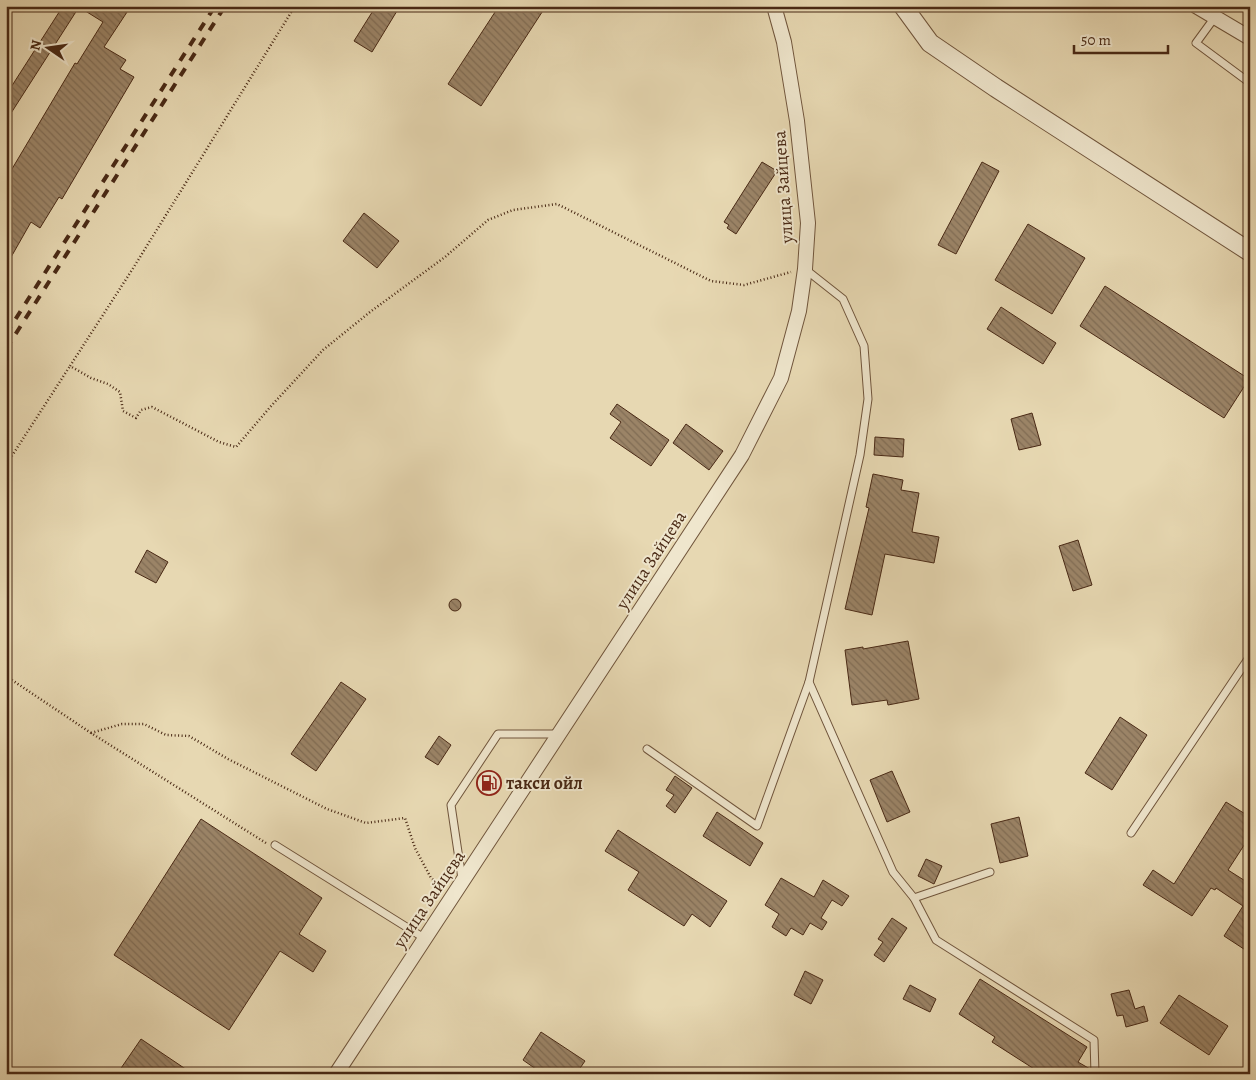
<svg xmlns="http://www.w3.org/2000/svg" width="1256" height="1080" font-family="Alegreya,serif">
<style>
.building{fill:url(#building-back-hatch);stroke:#492915}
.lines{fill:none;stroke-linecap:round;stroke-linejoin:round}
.service-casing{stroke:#70553c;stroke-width:9}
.minor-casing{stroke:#70553c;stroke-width:16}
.tertiary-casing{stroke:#70553c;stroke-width:20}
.path{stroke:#492915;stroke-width:2.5;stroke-dasharray:1 2.5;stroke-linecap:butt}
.service{stroke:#efe6cd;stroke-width:7}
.minor{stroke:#efe6cd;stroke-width:14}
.tertiary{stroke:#efe6cd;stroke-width:18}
.rail{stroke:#492915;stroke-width:4;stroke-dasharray:9 9;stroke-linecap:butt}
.labels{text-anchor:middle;stroke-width:4;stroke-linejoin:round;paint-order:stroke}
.street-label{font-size:18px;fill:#492915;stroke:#efe6cd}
.poi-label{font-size:18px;font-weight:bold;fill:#492915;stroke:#efe6cd;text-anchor:start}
</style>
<defs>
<pattern id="building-back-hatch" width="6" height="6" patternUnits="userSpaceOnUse" patternTransform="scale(1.25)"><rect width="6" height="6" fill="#9b8467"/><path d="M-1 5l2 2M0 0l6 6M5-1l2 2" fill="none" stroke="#806c54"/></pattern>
</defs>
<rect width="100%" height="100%" fill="#e7d8b2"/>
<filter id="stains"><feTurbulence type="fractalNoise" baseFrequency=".004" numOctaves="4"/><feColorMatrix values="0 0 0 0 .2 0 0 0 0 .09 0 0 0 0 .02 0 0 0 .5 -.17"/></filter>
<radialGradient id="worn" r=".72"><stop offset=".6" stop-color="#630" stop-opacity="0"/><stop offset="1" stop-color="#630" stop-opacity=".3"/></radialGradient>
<!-- building -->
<g class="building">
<path d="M 63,6 L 131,6 L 104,47 L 126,60 L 120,69 L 134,77 L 62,199 L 59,197 L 40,228 L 31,222 L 6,266 L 6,179 L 75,63 L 77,64 L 103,22 L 79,7 L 6,121 L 6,95 Z"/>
<path d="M 376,6 L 400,6 L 372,52 L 354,41 Z"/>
<path d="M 499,6 L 546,6 L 481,106 L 448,84 Z"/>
<path d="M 762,162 L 777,171 L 736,234 L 727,228 L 729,225 L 724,222 Z"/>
<path d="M 982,162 L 999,171 L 956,254 L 938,245 Z"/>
<path d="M 364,213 L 399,241 L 377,268 L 343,241 Z"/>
<path d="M 1028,224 L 1085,258 L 1052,314 L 995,280 Z"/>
<path d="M 1105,286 L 1249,379 L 1224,418 L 1080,326 Z"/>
<path d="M 1001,307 L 1056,343 L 1043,364 L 987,329 Z"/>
<path d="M 617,404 L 669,440 L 651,466 L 610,438 L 621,422 L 610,414 Z"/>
<path d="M 1032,413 L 1041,445 L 1019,450 L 1011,419 Z"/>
<path d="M 686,424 L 723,451 L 709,470 L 673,443 Z"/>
<path d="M 875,437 L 904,439 L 903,457 L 874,455 Z"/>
<path d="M 873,474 L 903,480 L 901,490 L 919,493 L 912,532 L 939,537 L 934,563 L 885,554 L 872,615 L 845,609 L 869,508 L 866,507 Z"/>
<path d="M 1078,540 L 1092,585 L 1073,591 L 1059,546 Z"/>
<path d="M 147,550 L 168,562 L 156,583 L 135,572 Z"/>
<circle cx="455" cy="605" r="6"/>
<path d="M 908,641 L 919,699 L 888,705 L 887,700 L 852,705 L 845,650 L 863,647 L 863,649 Z"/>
<path d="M 341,682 L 366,699 L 316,771 L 291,754 Z"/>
<path d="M 1120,717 L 1147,735 L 1112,790 L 1085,773 Z"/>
<path d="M 439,736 L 451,745 L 438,765 L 425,757 Z"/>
<path d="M 892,771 L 910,812 L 887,822 L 870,780 Z"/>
<path d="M 675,776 L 692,788 L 675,813 L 666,806 L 674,795 L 666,790 Z"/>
<path d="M 1226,802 L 1250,817 L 1250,836 L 1228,870 L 1250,884 L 1250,953 L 1224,936 L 1243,906 L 1216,888 L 1215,890 L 1211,888 L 1192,916 L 1143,885 L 1153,870 L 1174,884 Z"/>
<path d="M 717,812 L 763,843 L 750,866 L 703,836 Z"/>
<path d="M 1019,817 L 1028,856 L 1000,863 L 991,824 Z"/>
<path d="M 201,819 L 322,898 L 299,934 L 326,951 L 313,972 L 280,951 L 229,1030 L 114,955 Z"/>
<path d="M 618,830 L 727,901 L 710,927 L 692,914 L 684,926 L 628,890 L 639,872 L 605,851 Z"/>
<path d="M 926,859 L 942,866 L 934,884 L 918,876 Z"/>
<path d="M 781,878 L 814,897 L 823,880 L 849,896 L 842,906 L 832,900 L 821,918 L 827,922 L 822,930 L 810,923 L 803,935 L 791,928 L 786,936 L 772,927 L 779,914 L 765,905 Z"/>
<path d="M 892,918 L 907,928 L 884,962 L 874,955 L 883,942 L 878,939 Z"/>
<path d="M 805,971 L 823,980 L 811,1004 L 794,995 Z"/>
<path d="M 980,979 L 1087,1047 L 1078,1062 L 1090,1069 L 1090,1074 L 1042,1074 L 992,1042 L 995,1037 L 959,1014 Z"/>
<path d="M 910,985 L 936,999 L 930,1012 L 903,999 Z"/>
<path d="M 1129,990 L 1135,1009 L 1144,1006 L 1148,1021 L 1126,1027 L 1123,1015 L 1117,1016 L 1111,994 Z"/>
<path d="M 1179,995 L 1228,1026 L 1209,1055 L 1160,1023 Z"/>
<path d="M 541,1032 L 585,1061 L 576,1074 L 543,1074 L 523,1060 Z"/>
<path d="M 141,1039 L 193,1074 L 117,1074 Z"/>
</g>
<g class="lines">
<defs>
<g id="service">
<path d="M 1215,17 L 1196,43 L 1250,83"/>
<path d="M 805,269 L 843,299 L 864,346 L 868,399 L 860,455 L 809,682 L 893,872 L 914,898 L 990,872"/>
<path d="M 647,749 L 757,826 L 809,682"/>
<path d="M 1131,833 L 1250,656"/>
<path d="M 275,845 L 424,938"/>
<path d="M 462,879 L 451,805 L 498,734 L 559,734"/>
<path d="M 914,898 L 936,940 L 1094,1040 L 1095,1074"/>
</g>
<g id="minor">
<path d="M 1196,6 L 1250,38"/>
<path d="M 336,1074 L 742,455 L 781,378 L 799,311 L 805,269 L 808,223 L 797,121 L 784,42 L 774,6"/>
</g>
<path id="tertiary" d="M 903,6 L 930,43 L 996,88 L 1250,252"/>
</defs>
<!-- service casing -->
<use href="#service" class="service-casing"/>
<!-- minor casing -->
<use href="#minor" class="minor-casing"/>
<!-- tertiary casing -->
<use href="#tertiary" class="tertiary-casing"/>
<!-- path -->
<g class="path">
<path d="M 295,6 L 132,270 L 70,366 L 91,378 L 108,384 L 120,392 L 123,411 L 136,418 L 141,410 L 152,407 L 219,442 L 236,447 L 272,405 L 323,350 L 370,312 L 445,257 L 488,220 L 513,210 L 557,204 L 711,281 L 744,285 L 791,272"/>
<path d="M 6,465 L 70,366"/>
<path d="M 6,676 L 91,733 L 266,843"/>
<path d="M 91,733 L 122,724 L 144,724 L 166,735 L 189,736 L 228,759 L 327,809 L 366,823 L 405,818 L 415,848 L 431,878 L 444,888"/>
</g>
<!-- service -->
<use href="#service" class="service"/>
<!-- minor -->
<use href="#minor" class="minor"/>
<!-- tertiary -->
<use href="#tertiary" class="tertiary"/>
<!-- rail -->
<g class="rail">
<path d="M 6,334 L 215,6"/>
<path d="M 6,349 L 225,6"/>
</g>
</g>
<!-- icons -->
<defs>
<symbol id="fuel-ring" viewBox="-11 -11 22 22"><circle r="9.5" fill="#efe6cd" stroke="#8f2418" stroke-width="1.5"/><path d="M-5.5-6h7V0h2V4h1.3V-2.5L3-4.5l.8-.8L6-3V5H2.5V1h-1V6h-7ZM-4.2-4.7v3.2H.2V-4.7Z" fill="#8f2418"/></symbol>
</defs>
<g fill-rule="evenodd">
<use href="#fuel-ring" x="475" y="769" width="28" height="28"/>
</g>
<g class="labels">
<!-- street labels -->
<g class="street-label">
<text transform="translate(783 187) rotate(-94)" y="6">улица Зайцева</text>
<text transform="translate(651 560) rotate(-57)" y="6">улица Зайцева</text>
<text transform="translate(429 899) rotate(-56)" y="6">улица Зайцева</text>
</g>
<!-- poi labels -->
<g class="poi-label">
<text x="506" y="789">такси ойл</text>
</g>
</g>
<!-- margin -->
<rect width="1256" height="1080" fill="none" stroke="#e7d8b2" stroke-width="25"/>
<rect x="8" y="8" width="1241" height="1065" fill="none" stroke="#492915" stroke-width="2.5"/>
<rect x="12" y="12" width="1231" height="1055" fill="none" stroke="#492915"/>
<!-- north arrow -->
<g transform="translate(48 48) rotate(283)" stroke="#efe6cd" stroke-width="4" paint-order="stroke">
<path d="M0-4L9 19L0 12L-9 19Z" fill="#492915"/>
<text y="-8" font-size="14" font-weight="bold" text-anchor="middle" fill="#492915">N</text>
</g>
<!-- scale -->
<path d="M1074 45v8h94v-8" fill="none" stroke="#492915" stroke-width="2.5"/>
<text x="1081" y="45" font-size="15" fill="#492915" stroke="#efe6cd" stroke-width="4" paint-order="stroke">50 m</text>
<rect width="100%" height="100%" filter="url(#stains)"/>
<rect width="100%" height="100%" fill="url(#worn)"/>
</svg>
